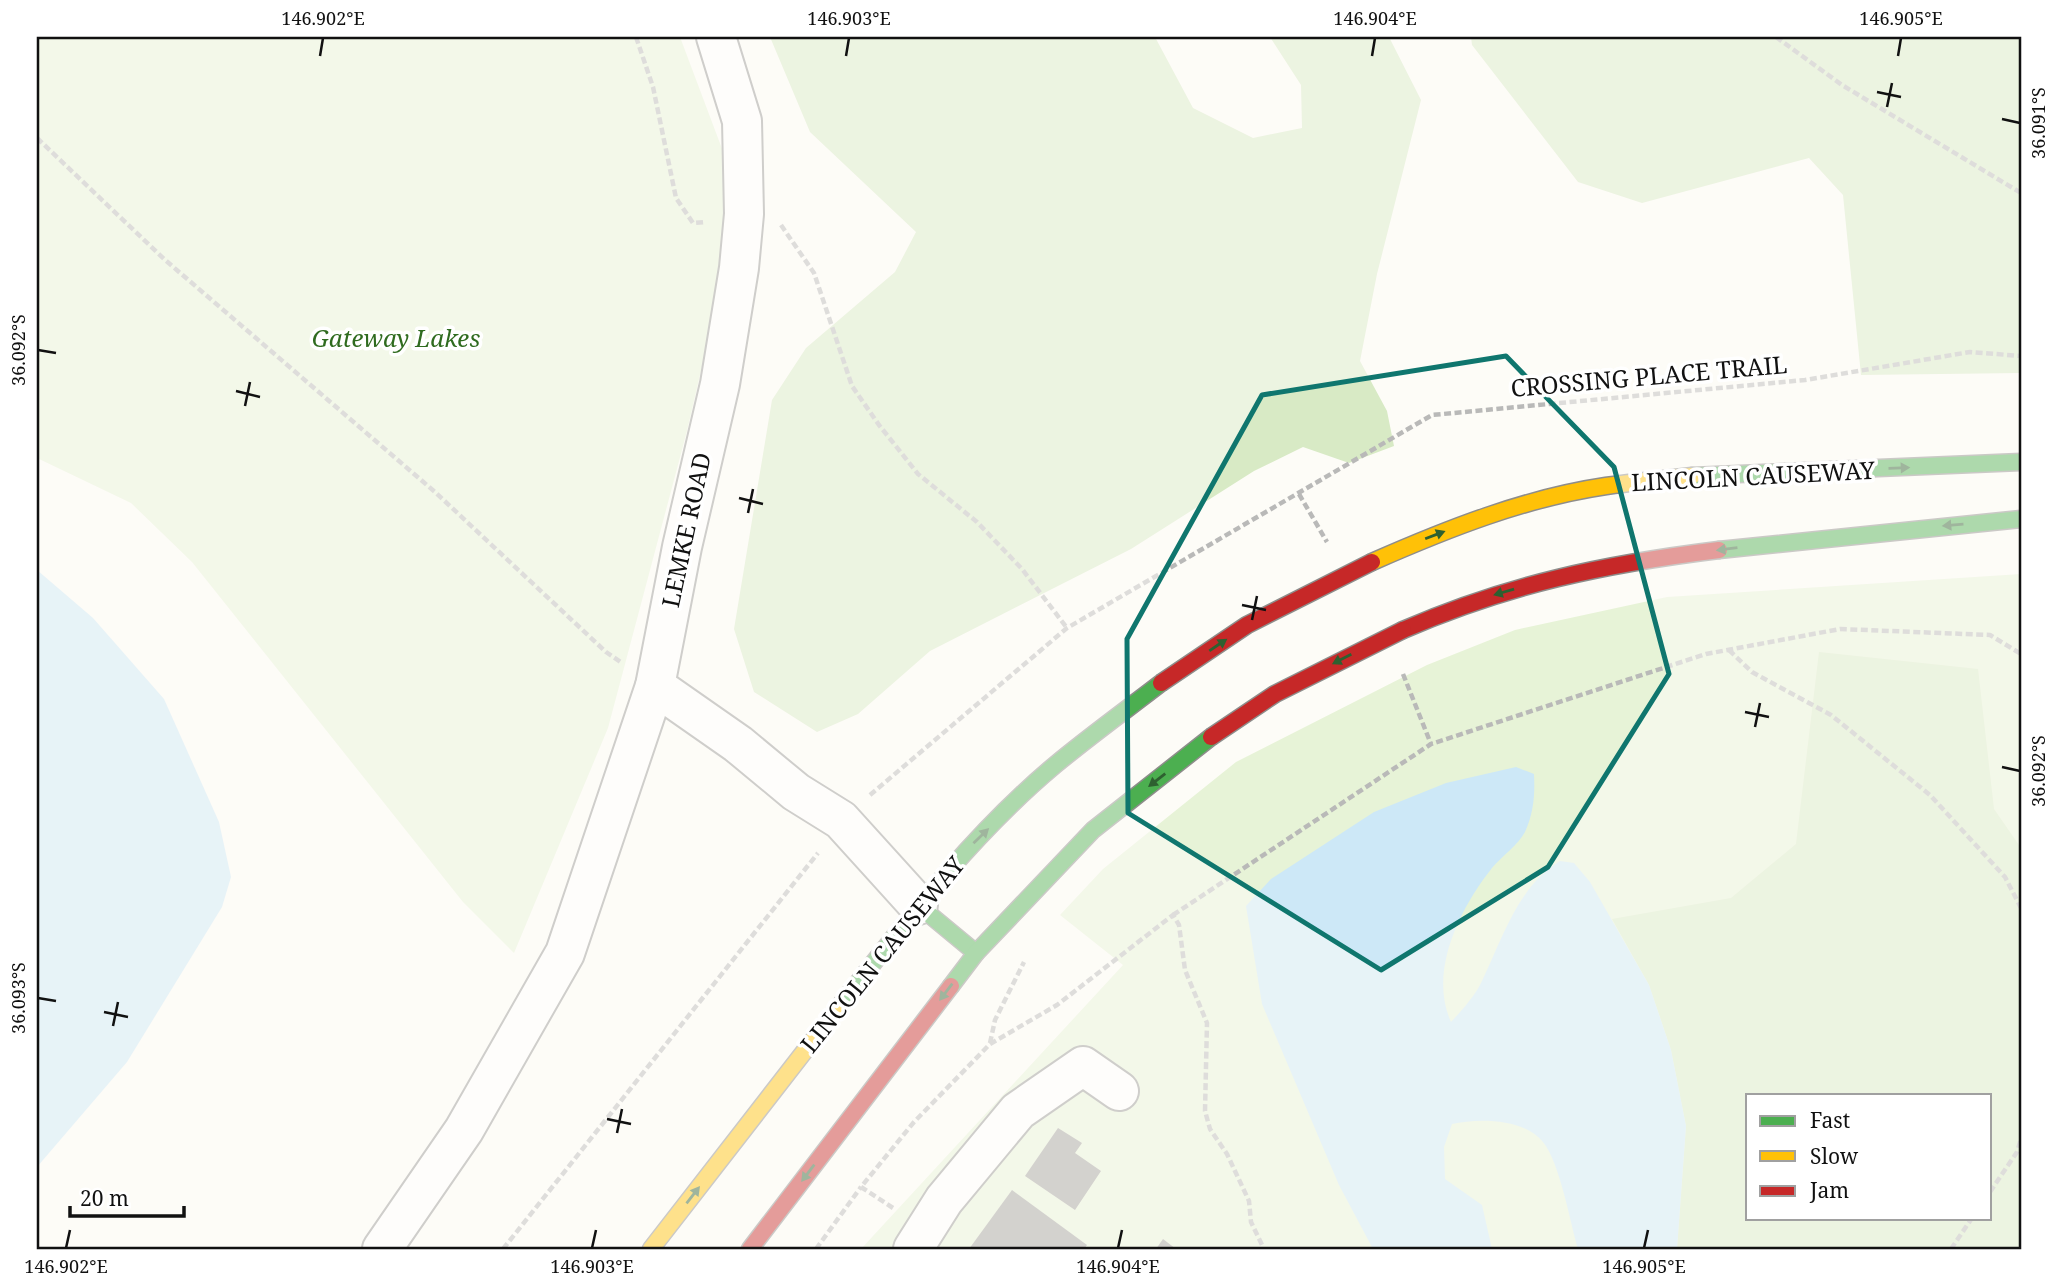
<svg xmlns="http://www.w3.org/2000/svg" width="2058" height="1286" font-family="'Noto Serif',serif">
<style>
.green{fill:#e7f3d7;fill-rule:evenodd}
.forest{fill:#d8eac5;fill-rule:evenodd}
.water{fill:#cde8f7}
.building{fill:#a19f9c}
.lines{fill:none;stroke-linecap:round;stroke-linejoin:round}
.street-casing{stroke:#979795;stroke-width:42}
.fast-casing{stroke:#8e8d8b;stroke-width:19}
.slow-casing{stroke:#8e8d8b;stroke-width:19}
.jam-casing{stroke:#8e8d8b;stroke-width:19}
.path{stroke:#b9b9b8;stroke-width:4.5;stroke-dasharray:7 3.5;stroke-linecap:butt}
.street{stroke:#fffffe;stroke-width:38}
.fast{stroke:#4caf50;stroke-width:16}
.slow{stroke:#ffc107;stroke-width:16}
.jam{stroke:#c62828;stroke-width:16}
.jam-bridge-casing{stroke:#8e8d8b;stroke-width:19;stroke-linecap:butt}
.jam-bridge{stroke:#c62828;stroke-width:16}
.oneway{fill:#2e6030}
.marked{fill:none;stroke:#0f766e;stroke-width:5;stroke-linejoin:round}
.ticks{fill:none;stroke:#111;stroke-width:2.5}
.labels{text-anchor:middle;stroke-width:7;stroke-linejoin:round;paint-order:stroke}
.park-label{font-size:24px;font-style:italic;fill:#2f6b1f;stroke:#fff}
.street-label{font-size:24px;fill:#111;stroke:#fff}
.neatline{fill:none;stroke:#111;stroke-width:2.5}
.ticks-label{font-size:18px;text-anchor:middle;fill:#111}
</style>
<rect width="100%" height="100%" fill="#fdfcf7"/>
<!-- green -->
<g class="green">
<path d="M 37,37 L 680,37 L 730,170 L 730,246 L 687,431 L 608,728 L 514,953 L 463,902 L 192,562 L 131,503 L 37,458 Z"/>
<path d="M 2021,574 L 2021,1249 L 861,1249 L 1123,965 L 1060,915 L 1103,869 L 1236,762 L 1427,665 L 1515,630 L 1667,597 ZM 1748,1095 L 1990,1095 L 1990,1218 L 1748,1218 Z"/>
</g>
<!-- forest -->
<g class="forest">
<path d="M 770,37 L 1155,37 L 1193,108 L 1253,138 L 1302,128 L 1301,85 L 1270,37 L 1389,37 L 1421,100 L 1377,274 L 1360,361 L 1387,411 L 1394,446 L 1349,463 L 1303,447 L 1254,471 L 1131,549 L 930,651 L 858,714 L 817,732 L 754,692 L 734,629 L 772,400 L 806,348 L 895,272 L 916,232 L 810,132 Z"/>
<path d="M 1471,37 L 2021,37 L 2021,373 L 1861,375 L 1843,195 L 1809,158 L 1642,203 L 1578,182 L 1472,45 Z"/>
<path d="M 1819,652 L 1978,669 L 1994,809 L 2021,848 L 2021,1249 L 1677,1249 L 1686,1126 L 1671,1050 L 1649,985 L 1612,919 L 1731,898 L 1796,844 ZM 1748,1095 L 1990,1095 L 1990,1218 L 1748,1218 Z"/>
</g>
<!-- water -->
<g class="water">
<path d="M 37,570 L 93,618 L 164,699 L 219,822 L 231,877 L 222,907 L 127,1062 L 37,1167 Z"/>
<path d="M 1516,767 L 1534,774 C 1535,794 1534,812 1525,832 C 1518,845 1502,856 1492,868 C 1460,908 1428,972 1451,1022 C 1462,1010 1474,997 1481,983 C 1502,940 1517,887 1560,861 L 1574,863 L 1590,882 L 1649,985 L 1671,1050 L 1686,1126 L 1677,1249 L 1578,1249 C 1570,1222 1560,1163 1543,1142 C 1524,1118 1478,1118 1452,1124 L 1444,1147 L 1445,1179 L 1482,1205 L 1492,1249 L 1373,1249 L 1339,1185 L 1262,1004 L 1246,906 L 1271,879 L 1374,812 L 1446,783 Z"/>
</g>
<!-- building -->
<g class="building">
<path d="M 1058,1128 L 1082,1143 L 1075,1153 L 1101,1171 L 1075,1210 L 1025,1176 Z"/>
<path d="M 1012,1190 L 1087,1245 L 1084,1249 L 969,1249 Z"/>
<path d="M 1163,1239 L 1176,1249 L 1156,1249 Z"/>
</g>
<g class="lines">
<defs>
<g id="street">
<path d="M 655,686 L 738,744 L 796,792 L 841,820 L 918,905"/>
<path d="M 382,1249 L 464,1130 L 565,953 L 655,686 L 682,547 L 720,384 L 739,268 L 744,214 L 742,121 L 716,37"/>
<path d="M 913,1249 L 944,1200 L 1018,1111 L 1083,1066 L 1119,1091"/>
</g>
<g id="fast">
<path d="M 1692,476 L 2021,462"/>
<path d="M 1719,550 L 2021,519"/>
<path d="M 918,905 L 976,953"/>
<path d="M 951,986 L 976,953 L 1093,830 L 1211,737"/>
<path d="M 835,1012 C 903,925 970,836 1055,765 C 1090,736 1126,710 1161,683"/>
</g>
<g id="slow">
<path d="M 1372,562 C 1447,529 1525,498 1606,486 C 1635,482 1663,479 1692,476"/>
<path d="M 651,1249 L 835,1012"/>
</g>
<g id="jam">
<path d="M 1403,630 C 1509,584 1605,564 1719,550"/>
<path d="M 750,1249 L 951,986"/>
</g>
</defs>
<!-- street casing -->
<use href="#street" class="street-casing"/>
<!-- fast casing -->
<use href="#fast" class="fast-casing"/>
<!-- slow casing -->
<use href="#slow" class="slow-casing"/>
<!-- jam casing -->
<use href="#jam" class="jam-casing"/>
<!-- path -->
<g class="path">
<path d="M 636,37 L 653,87 L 676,198 L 693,223 L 705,222"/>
<path d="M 1776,37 L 1842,85 L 2021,193"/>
<path d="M 37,138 L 164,259 L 435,492 L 606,652 L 622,663"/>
<path d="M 781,225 L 814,273 L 852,386 L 879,425 L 918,474 L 977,522 L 1022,569 L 1067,628"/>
<path d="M 1299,494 L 1327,542"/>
<path d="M 1729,650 L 1752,672 L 1831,715 L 1930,795 L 2005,877 L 2021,908"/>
<path d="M 1403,674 L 1431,744"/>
<path d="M 870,795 L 1067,628 L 1432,415 L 1805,380 L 1970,352 L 2021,356"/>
<path d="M 1173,915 L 1431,744 L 1706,654 L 1840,629 L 1990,635 L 2021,654"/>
<path d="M 990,1043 L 995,1020 L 1024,962"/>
<path d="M 1990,1192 L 2017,1152 L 2021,1139"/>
<path d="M 893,1208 L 861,1187 L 914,1122 L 990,1044 L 1057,1005 L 1173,915 L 1179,925 L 1185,970 L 1207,1023 L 1205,1111 L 1210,1129 L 1227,1154 L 1249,1201 L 1251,1222 L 1264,1249"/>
<path d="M 503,1249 L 818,853"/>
<path d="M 816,1249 L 861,1187"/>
<path d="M 1951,1249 L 1972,1218"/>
</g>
<!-- street -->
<use href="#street" class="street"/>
<!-- fast -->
<use href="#fast" class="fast"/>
<!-- slow -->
<use href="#slow" class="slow"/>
<!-- jam -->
<use href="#jam" class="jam"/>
<defs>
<g id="jam-bridge">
<path d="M 1161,683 L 1247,625 L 1372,562"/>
<path d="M 1211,737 L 1275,694 L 1403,630"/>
</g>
</defs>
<!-- jam-bridge casing -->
<use href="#jam-bridge" class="jam-bridge-casing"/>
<!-- jam-bridge -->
<use href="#jam-bridge" class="jam-bridge"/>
</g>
<!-- one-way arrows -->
<defs><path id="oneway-solid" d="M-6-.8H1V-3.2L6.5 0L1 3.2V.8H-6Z" transform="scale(1.75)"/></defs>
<g class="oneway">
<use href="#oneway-solid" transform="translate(1899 468) rotate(-2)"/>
<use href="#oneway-solid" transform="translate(1953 525) rotate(175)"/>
<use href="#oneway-solid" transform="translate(1435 535) rotate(-21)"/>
<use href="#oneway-solid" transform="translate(1727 549) rotate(173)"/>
<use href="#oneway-solid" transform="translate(1504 592) rotate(164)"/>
<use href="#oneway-solid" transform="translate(1218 645) rotate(-34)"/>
<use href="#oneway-solid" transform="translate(1342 659) rotate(153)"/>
<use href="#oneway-solid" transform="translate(1157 780) rotate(142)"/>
<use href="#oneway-solid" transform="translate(981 836) rotate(-44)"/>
<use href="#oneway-solid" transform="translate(946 992) rotate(127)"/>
<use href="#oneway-solid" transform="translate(808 1173) rotate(127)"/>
<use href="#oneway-solid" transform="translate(693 1195) rotate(-52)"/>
</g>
<!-- marked area -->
<path d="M0 0H2058V1286H0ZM 1506,356 L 1614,467 L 1669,674 L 1548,867 L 1381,970 L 1128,813 L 1127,639 L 1262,395 Z" fill="#fdfcf7" fill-opacity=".55" fill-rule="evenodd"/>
<path class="marked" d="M 1506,356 L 1614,467 L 1669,674 L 1548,867 L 1381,970 L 1128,813 L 1127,639 L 1262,395 Z"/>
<!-- ticks -->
<path class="ticks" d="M 320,56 L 323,38M 846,56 L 849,38M 1372,56 L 1375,38M 1898,56 L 1901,38M 1877,92 L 1901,97M 1887,107 L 1892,83M 2002,119 L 2020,123M 38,350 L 56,353M 236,391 L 260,397M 245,406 L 250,382M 739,498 L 763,504M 748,513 L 753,489M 1242,605 L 1266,610M 1252,620 L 1257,596M 1745,712 L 1769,717M 1755,727 L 1760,703M 2002,767 L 2020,771M 38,998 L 56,1001M 104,1012 L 128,1017M 113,1026 L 118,1002M 607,1119 L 631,1124M 617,1133 L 622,1109M 66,1248 L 70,1230M 592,1248 L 596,1230M 1118,1248 L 1122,1230M 1644,1248 L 1648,1230"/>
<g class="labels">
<!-- park labels -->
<g class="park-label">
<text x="396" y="347">Gateway Lakes</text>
</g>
<!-- street labels -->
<g class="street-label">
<text transform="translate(1649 377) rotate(-5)" y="8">CROSSING PLACE TRAIL</text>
<text transform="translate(1753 477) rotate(-3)" y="8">LINCOLN CAUSEWAY</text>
<text transform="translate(687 530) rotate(-78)" y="8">LEMKE ROAD</text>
<text transform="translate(883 955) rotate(-51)" y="8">LINCOLN CAUSEWAY</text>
</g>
</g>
<!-- border -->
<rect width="2058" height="1286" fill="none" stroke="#ffffff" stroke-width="77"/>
<!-- legend -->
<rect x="1746" y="1094" width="245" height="126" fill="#ffffff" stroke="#a0a0a0" stroke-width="2"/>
<rect x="1760" y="1116" width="35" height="10" fill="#4caf50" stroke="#a0a0a0" stroke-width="2"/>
<text x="1810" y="1128" font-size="21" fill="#111111">Fast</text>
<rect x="1760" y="1151" width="35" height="10" fill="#ffc107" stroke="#a0a0a0" stroke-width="2"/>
<text x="1810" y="1164" font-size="21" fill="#111111">Slow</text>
<rect x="1760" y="1186" width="35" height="10" fill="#c62828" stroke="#a0a0a0" stroke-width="2"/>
<text x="1810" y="1198" font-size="21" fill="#111111">Jam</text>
<!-- scale -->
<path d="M70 1206v10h114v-10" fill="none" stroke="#111111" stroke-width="3.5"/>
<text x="80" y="1206" font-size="21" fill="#111111" stroke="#ffffff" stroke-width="5" paint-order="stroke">20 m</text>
<rect x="38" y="38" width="1982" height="1210" class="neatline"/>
<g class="ticks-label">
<text x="323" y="25">146.902°E</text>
<text x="849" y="25">146.903°E</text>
<text x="1375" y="25">146.904°E</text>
<text x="1901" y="25">146.905°E</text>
<text transform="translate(2039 123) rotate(-90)" y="6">36.091°S</text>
<text transform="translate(19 350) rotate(-90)" y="6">36.092°S</text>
<text transform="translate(2039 771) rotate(-90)" y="6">36.092°S</text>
<text transform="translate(19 998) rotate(-90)" y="6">36.093°S</text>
<text x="66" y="1273">146.902°E</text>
<text x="592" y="1273">146.903°E</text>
<text x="1118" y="1273">146.904°E</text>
<text x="1644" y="1273">146.905°E</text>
</g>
</svg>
